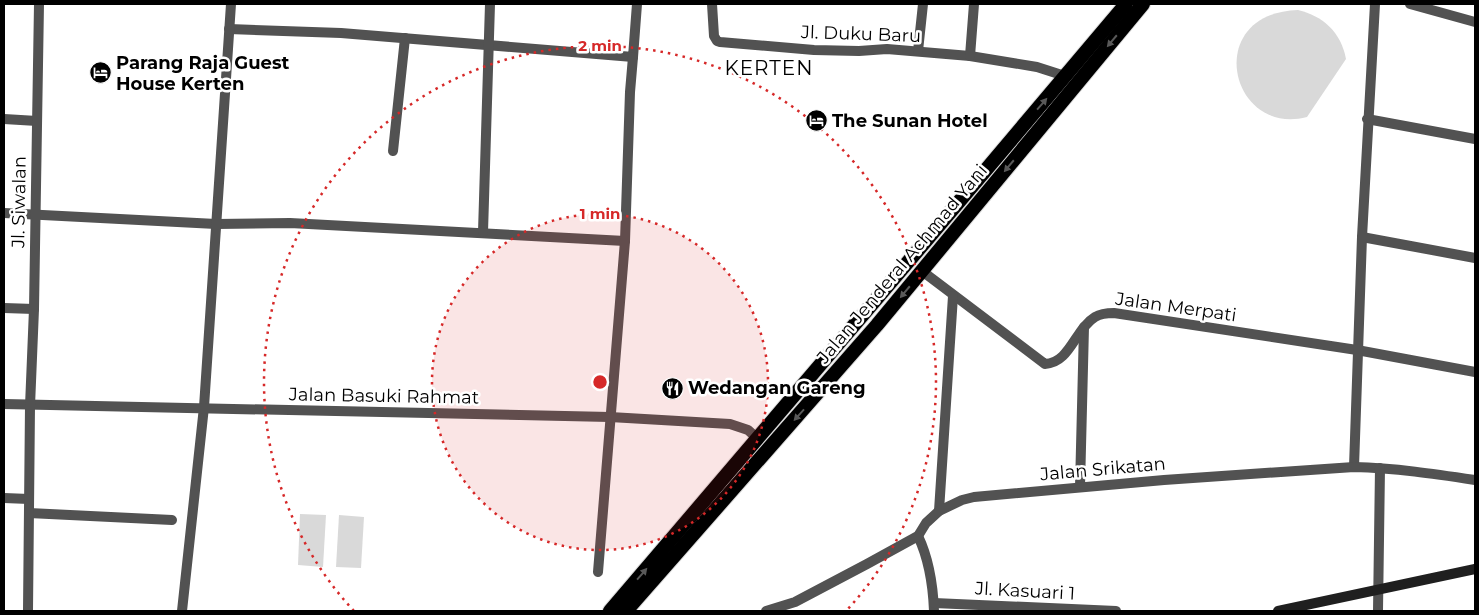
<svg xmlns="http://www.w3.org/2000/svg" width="1479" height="615" font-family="Montserrat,sans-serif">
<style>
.green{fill:#d9d9d9}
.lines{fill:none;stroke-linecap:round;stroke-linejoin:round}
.trunk-casing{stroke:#dbdbdb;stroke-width:16}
.minor{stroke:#525252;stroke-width:10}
.tertiary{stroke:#525252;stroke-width:10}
.secondary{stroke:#1f1f1f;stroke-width:10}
.trunk{stroke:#000;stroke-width:14}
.oneway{fill:#595959}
.ring{fill:none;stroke:#d62828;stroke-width:2.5;stroke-dasharray:2.5 5}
.labels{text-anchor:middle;stroke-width:5;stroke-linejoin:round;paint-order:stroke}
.street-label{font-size:18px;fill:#000;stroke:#fff}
.poi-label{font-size:18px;font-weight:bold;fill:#000;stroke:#fff;text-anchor:start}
.quarter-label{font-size:20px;letter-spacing:1px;fill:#000;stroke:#fff}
.centre{fill:#d62828;stroke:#fff;stroke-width:2.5}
.ring-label{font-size:15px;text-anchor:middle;font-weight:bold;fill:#d62828;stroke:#fff;stroke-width:5;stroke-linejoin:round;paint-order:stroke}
</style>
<rect width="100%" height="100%" fill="#fff"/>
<!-- green -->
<g class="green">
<path d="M 1298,10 C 1323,16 1341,32 1346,59 L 1307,117 C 1229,137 1202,13 1298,10 Z"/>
<path d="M 300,514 L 326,515 L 323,567 L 298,565 Z"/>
<path d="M 339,515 L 364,517 L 361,568 L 336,567 Z"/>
</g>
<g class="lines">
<defs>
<g id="trunk">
<path d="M 610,611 C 783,410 955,207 1126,4"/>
<path d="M 626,611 L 877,325 L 1143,4"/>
</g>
</defs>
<!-- trunk casing -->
<use href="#trunk" class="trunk-casing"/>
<!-- minor -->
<g class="minor">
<path d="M 712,4 L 714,36 L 717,41 L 720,42 L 814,50 L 859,51 L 887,49 L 970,56 L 1037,67 L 1065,76"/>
<path d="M 1410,4 L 1475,22"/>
<path d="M 229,29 L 341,33 L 633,57 L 637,4"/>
<path d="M 918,51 L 923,4"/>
<path d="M 970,56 L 974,4"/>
<path d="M 4,119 L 37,121"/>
<path d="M 1367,119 L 1475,139"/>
<path d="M 393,151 L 405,38"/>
<path d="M 4,213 L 216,224 L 290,223 L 625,241"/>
<path d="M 483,232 L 490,4"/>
<path d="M 1362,237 L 1475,258"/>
<path d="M 922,271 L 1045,364 C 1070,363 1075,329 1095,317 C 1100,314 1108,313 1114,313 L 1357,350 L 1475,372"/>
<path d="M 4,308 L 34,309"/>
<path d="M 1354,467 L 1362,237 L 1375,4"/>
<path d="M 1080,487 L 1084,327"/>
<path d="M 4,498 L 29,499"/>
<path d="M 939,511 L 953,296"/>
<path d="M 29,513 L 172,520"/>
<path d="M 918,536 C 929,559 933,585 934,611"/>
<path d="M 598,572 L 625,241 L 630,92 L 633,57"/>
<path d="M 934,603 L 1116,611"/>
<path d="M 182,611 L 204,407 L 231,4"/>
<path d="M 766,611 L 795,602 L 867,564 L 918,536 L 926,523 L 939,511 L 962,500 L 974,497 L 1164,480 L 1354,467 C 1395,468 1435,474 1475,480"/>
<path d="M 1378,611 L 1380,468"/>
</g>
<!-- tertiary -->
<g class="tertiary">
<path d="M 4,404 L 610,417 L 730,424 L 748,430 L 758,439"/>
<path d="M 28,611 L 30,406 L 34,309 L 39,4"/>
</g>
<!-- secondary -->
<path class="secondary" d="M 1278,611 L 1475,569"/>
<!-- trunk -->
<use href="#trunk" class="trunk"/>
</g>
<!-- one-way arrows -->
<defs><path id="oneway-solid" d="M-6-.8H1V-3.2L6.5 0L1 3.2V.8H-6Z" transform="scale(1.25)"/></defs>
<g class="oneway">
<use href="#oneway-solid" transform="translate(1112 41) rotate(130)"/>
<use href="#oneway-solid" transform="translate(1042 104) rotate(-49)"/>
<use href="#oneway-solid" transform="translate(1009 166) rotate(130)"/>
<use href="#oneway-solid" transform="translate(905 292) rotate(130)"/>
<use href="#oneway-solid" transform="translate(799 415) rotate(132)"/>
<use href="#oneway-solid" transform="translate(642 574) rotate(-49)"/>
</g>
<!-- distance rings -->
<circle cx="600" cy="382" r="168" fill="#d62828" fill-opacity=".12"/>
<g class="ring">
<circle cx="600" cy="382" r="168"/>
<path d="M354 611A336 336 0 1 1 846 611"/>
</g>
<!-- icons -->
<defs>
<symbol id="hotel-disc" viewBox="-11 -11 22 22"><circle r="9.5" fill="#000" stroke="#fff"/><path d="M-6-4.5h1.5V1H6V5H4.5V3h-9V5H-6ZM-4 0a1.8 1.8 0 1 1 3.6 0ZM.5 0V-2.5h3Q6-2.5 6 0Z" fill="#fff"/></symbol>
<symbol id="restaurant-disc" viewBox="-11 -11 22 22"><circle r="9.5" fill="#000" stroke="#fff"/><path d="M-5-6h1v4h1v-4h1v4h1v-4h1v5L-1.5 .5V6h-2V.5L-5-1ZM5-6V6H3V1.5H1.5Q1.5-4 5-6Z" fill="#fff"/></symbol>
</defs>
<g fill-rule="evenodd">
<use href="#hotel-disc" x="88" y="60" width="25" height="25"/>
<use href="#hotel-disc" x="804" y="108" width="25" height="25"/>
<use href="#restaurant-disc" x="660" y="376" width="25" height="25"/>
</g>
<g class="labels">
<!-- street labels -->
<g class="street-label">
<text transform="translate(861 34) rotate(2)" y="6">Jl. Duku Baru</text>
<text transform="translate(19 202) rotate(-89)" y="6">Jl. Siwalan</text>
<text transform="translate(902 264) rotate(-50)" y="6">Jalan Jenderal Achmad Yani</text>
<text transform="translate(1176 307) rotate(8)" y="6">Jalan Merpati</text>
<text transform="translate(384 396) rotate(1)" y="6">Jalan Basuki Rahmat</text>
<text transform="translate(1103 469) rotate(-5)" y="6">Jalan Srikatan</text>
<text transform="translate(1025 591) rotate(3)" y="6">Jl. Kasuari 1</text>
</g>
<!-- poi labels -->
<g class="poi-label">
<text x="116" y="69">Parang Raja Guest<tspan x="116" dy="21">House Kerten</tspan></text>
<text x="832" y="127">The Sunan Hotel</text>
<text x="688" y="394">Wedangan Gareng</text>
</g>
<!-- quarter labels -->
<g class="quarter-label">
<text x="769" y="75">KERTEN</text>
</g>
</g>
<circle cx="600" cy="382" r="8" class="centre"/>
<g class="ring-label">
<text x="600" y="51">2 min</text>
<text x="600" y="219">1 min</text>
</g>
<!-- border -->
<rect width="1479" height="615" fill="none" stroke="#000000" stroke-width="10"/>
</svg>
